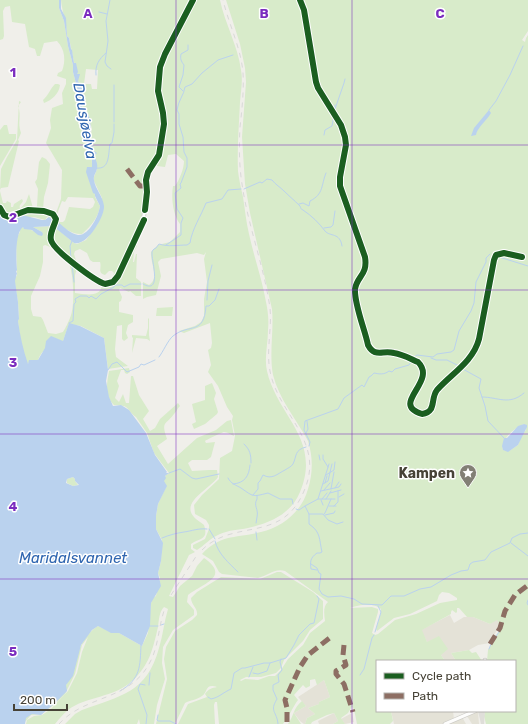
<svg xmlns="http://www.w3.org/2000/svg" width="528" height="724" font-family="Rubik,sans-serif">
<style>
.residential{fill:#e4e2d7}
.green{fill:#d8ebca;fill-rule:evenodd}
.parking{fill:#dfded9}
.water{fill:#bad2ee;fill-rule:evenodd}
.lines{fill:none;stroke-linecap:round;stroke-linejoin:round}
.stream{stroke:#bad2ee;stroke-width:1}
.minor-casing{stroke:#cccbc6;stroke-width:4.5}
.minor{stroke:#fdfdfc;stroke-width:3}
.rail{stroke:#d9d9d8;stroke-width:1;stroke-dasharray:5 5;stroke-linecap:butt}
.quiet{stroke:#8d6e63;stroke-width:5;stroke-dasharray:10 5;stroke-linecap:butt}
.cycleway-casing{stroke:#fff;stroke-width:8}
.cycleway{stroke:#1b5e20;stroke-width:6}
.grid{fill:none;stroke:#7b2cbf;stroke-width:1;stroke-opacity:0.55}
.labels{text-anchor:middle;stroke-width:3;stroke-linejoin:round;paint-order:stroke}
.poi-label{font-size:14px;font-weight:bold;fill:#464236;stroke:#fff;text-anchor:end}
.water-label{font-size:15px;font-style:italic;fill:#3066b0;stroke:#fff}
.grid-label{font-size:13px;text-anchor:middle;font-weight:bold;fill:#7b2cbf;stroke:#fff;stroke-width:3;stroke-linejoin:round;paint-order:stroke}
</style>
<rect width="100%" height="100%" fill="#f0efea"/>
<!-- residential -->
<g class="residential">
<path d="M 450,615 L 454,623 L 464,617 L 473,617 L 490,624 L 497,619 L 500,624 L 490,643 L 478,645 L 469,650 L 451,653 L 456,661 L 445,661 L 441,655 L 427,642 L 421,630 Z"/>
<path d="M 324,680 L 330,697 L 319,702 L 319,704 L 308,708 L 315,714 L 307,718 L 305,724 L 304,724 L 300,721 L 294,713 L 306,706 L 298,697 Z"/>
<path d="M 391,711 L 453,711 L 454,719 L 462,717 L 466,724 L 394,724 Z"/>
<path d="M 476,712 L 478,712 L 479,724 L 472,724 L 467,716 Z"/>
<path d="M 334,713 L 338,721 L 333,724 L 319,724 L 318,721 Z"/>
<path d="M 352,713 L 354,722 L 345,724 L 341,719 Z"/>
</g>
<!-- green -->
<g class="green">
<path d="M 0,0 L 59,0 L 59,8 L 64,21 L 68,46 L 73,65 L 73,72 L 78,91 L 77,97 C 84,116 93,148 92,168 L 90,168 C 86,177 91,186 95,194 L 95,197 L 100,206 C 99,217 90,227 82,234 C 73,235 64,228 56,223 L 57,219 L 60,222 L 63,222 L 65,220 L 69,207 L 90,209 L 93,207 L 95,202 L 93,198 L 68,197 L 65,202 L 62,201 L 57,214 L 56,213 L 61,199 L 62,170 L 46,143 L 51,128 L 50,120 L 52,108 L 63,104 L 62,93 L 66,84 L 66,79 L 57,76 L 58,73 L 62,71 C 66,61 65,49 57,41 L 44,43 L 40,56 L 37,56 L 35,49 L 29,47 L 25,24 L 12,22 L 10,6 L 5,7 L 3,11 L 4,36 L 3,39 L 0,40 Z"/>
<path d="M 61,0 L 193,0 L 161,60 L 158,73 L 157,93 L 163,123 L 160,147 L 158,148 L 157,153 L 159,154 L 150,167 L 147,167 L 148,171 L 145,181 L 146,192 L 144,219 L 114,281 L 112,279 L 114,273 L 112,271 L 109,271 L 105,275 C 97,273 102,268 100,262 L 93,262 L 90,260 L 87,253 L 80,249 L 75,251 L 74,254 L 77,264 L 56,246 L 51,237 L 55,227 L 74,243 L 77,244 L 86,240 L 97,225 L 102,213 L 102,198 L 94,181 L 94,177 L 97,169 L 90,137 L 92,129 L 87,112 L 84,112 C 81,102 79,100 80,89 L 82,89 L 78,81 L 69,38 L 67,36 C 67,23 62,12 61,0 ZM 86,69 L 98,70 L 97,89 L 92,89 L 91,84 L 84,84 Z"/>
<path d="M 197,0 L 220,0 C 225,24 238,46 241,70 C 243,80 241,91 240,102 C 239,125 237,148 238,171 C 239,180 241,188 243,197 C 245,209 246,222 249,234 C 254,257 262,279 266,302 C 268,311 269,321 268,330 C 268,344 264,358 267,371 C 277,416 322,439 300,492 C 291,514 270,523 248,528 C 238,530 229,530 220,534 C 210,538 205,545 197,550 L 193,548 L 193,545 L 205,539 L 209,529 L 209,525 L 206,520 L 195,514 L 194,505 L 202,495 L 219,479 L 220,458 L 232,451 L 235,436 L 232,420 L 233,416 L 227,407 L 218,386 L 208,372 L 211,365 L 208,350 L 211,348 L 212,343 L 210,323 L 184,333 L 179,331 L 195,326 L 201,322 L 204,316 L 204,299 L 207,282 L 204,259 L 206,252 L 204,255 L 197,253 L 161,259 L 158,262 L 161,276 L 156,295 L 147,297 L 143,299 L 143,282 L 149,285 C 160,278 150,263 151,252 L 158,245 L 170,242 L 180,232 L 180,224 C 173,215 171,198 173,186 L 175,186 C 180,179 184,168 184,161 L 176,154 L 168,155 L 165,167 L 157,166 L 157,164 C 164,151 160,136 167,126 C 166,116 161,106 160,95 C 158,77 165,62 173,46 L 172,44 L 175,43 Z"/>
<path d="M 226,0 L 528,0 L 528,31 L 522,40 L 525,42 L 526,38 L 528,35 L 528,724 L 486,724 L 484,716 L 485,711 L 515,711 L 515,661 L 487,661 L 488,650 L 501,627 L 497,620 L 490,624 L 473,617 L 467,617 L 459,608 L 457,608 L 457,612 L 456,613 L 452,610 L 451,612 L 451,614 L 422,630 L 427,642 L 439,636 L 448,649 L 441,655 L 445,661 L 377,661 L 377,711 L 391,711 L 393,721 L 390,724 L 357,724 L 354,709 L 352,707 L 351,708 L 348,713 L 341,718 L 345,724 L 333,724 L 338,721 L 334,713 L 327,715 L 312,722 L 311,724 L 305,724 L 307,718 L 315,714 L 308,708 L 319,704 L 319,702 L 330,697 L 324,680 L 317,685 L 315,679 L 310,680 L 310,686 L 306,688 L 303,685 L 294,695 L 298,700 C 292,708 289,717 283,724 L 219,724 L 217,702 L 215,702 L 214,705 L 215,724 L 178,724 L 188,704 L 207,697 L 205,694 C 208,689 212,688 217,687 C 205,683 208,692 202,696 C 197,700 190,700 185,703 L 175,724 L 156,724 L 167,679 L 164,659 L 166,647 L 175,631 L 192,620 L 197,615 C 198,608 191,605 191,598 L 197,592 L 221,577 L 260,579 L 277,572 L 281,572 L 313,592 L 323,601 L 323,619 L 310,630 L 303,641 L 284,660 L 281,668 L 276,673 L 261,677 L 246,677 L 240,680 L 241,681 L 245,679 L 258,680 L 269,676 L 275,676 L 281,670 L 288,659 L 303,645 L 310,633 L 325,621 C 324,614 323,606 328,602 L 285,571 C 274,568 268,576 258,578 L 222,574 L 219,572 L 213,561 L 202,554 C 220,534 237,538 261,532 C 283,527 302,511 308,489 C 313,473 313,457 308,441 C 296,419 279,399 273,375 C 269,353 274,331 272,309 L 250,213 L 245,184 L 242,137 L 246,82 L 245,68 L 240,44 ZM 524,424 L 526,430 L 522,434 L 518,445 L 509,451 L 503,450 C 501,439 514,428 524,424 ZM 442,592 L 449,593 L 457,598 L 457,600 L 440,603 L 416,614 L 395,620 L 378,634 L 375,635 L 372,633 L 378,612 L 378,609 L 372,607 L 350,608 C 358,605 374,602 381,609 L 381,612 L 376,629 L 377,631 L 394,618 L 410,614 L 437,601 L 439,595 Z"/>
<path d="M 55,84 L 58,84 L 60,85 C 59,94 52,100 44,103 L 43,100 C 48,96 50,89 55,84 Z"/>
<path d="M 19,101 L 21,102 L 18,106 C 22,116 17,122 21,133 L 18,140 L 19,141 L 8,187 L 1,188 L 0,190 L 1,169 L 7,157 L 17,140 Z"/>
<path d="M 4,125 L 7,125 L 9,134 L 16,134 L 16,139 L 0,166 L 0,130 Z"/>
<path d="M 42,157 L 46,159 L 50,164 L 48,183 L 44,197 L 43,210 L 33,209 L 11,215 L 5,214 L 0,206 L 0,191 L 3,203 L 6,203 L 7,201 L 11,203 L 11,207 L 13,207 L 14,204 L 22,199 L 23,201 C 21,205 19,204 20,209 L 26,202 L 29,194 L 33,208 L 36,208 L 37,206 L 38,189 L 35,182 L 37,179 L 39,162 Z"/>
<path d="M 0,210 L 6,218 C 14,218 21,212 28,211 C 36,210 47,212 53,215 L 55,221 L 47,217 L 45,220 C 40,219 37,217 32,217 C 22,217 0,227 0,210 Z"/>
<path d="M 53,226 L 49,238 L 53,248 L 45,245 L 43,246 L 43,262 L 40,276 L 31,296 L 31,309 L 33,316 L 41,317 L 43,320 L 48,333 L 56,334 L 63,332 C 66,327 68,323 70,318 C 75,308 74,275 69,264 C 68,262 65,259 64,257 L 77,268 L 75,275 L 75,293 C 85,294 99,298 102,286 L 115,283 L 123,269 L 135,241 L 137,246 L 134,252 L 133,262 L 134,262 L 136,254 L 137,254 L 136,278 L 141,282 L 141,296 L 136,296 L 130,291 L 129,292 L 120,288 L 119,290 L 122,297 L 121,301 L 119,302 L 119,312 L 133,315 L 133,322 L 128,325 L 126,333 L 128,338 L 124,341 L 122,339 L 122,325 L 117,326 L 115,349 L 116,357 L 128,366 L 108,369 L 104,338 L 81,326 L 69,324 L 63,341 C 51,346 42,348 38,360 L 32,360 L 27,364 L 20,339 L 18,321 L 19,318 L 18,302 L 15,284 L 15,277 L 17,276 L 16,239 L 20,232 L 19,230 L 22,227 L 34,231 L 42,232 L 33,227 Z"/>
<path d="M 173,307 L 172,316 L 156,316 L 157,308 Z"/>
<path d="M 149,318 L 149,335 L 150,341 L 147,339 L 136,338 L 132,353 L 133,338 L 132,337 L 132,335 L 146,336 L 148,328 L 148,319 Z"/>
<path d="M 129,368 L 130,372 L 127,374 L 125,373 L 124,370 L 121,370 L 117,381 L 119,386 L 115,398 L 119,402 L 123,394 L 126,403 L 129,403 L 131,376 L 133,376 L 139,395 L 149,411 L 143,419 L 150,431 L 155,428 L 160,419 L 178,403 L 180,406 C 177,409 177,411 174,414 C 165,426 161,421 167,439 L 157,446 L 168,464 L 197,438 L 216,430 L 227,421 L 231,420 L 234,436 C 231,435 228,432 224,432 C 223,432 208,439 205,441 L 206,443 L 215,442 L 211,457 L 207,460 L 192,460 L 188,463 L 192,471 L 209,470 L 217,470 L 218,477 C 211,488 180,502 194,517 C 196,520 201,522 204,525 C 209,540 200,538 191,544 L 191,549 L 195,552 L 189,555 L 169,596 L 173,597 L 180,586 L 192,576 L 197,566 L 204,558 C 231,577 203,583 188,595 L 187,602 L 194,610 L 194,615 L 173,630 L 163,647 L 162,663 L 165,679 L 157,705 L 154,724 L 140,724 L 139,719 L 137,724 L 65,724 L 75,714 L 82,710 C 120,696 147,693 159,648 C 163,635 164,622 168,609 L 164,607 C 159,612 159,620 158,627 C 153,649 149,666 132,681 C 114,698 86,696 68,710 C 63,714 59,719 55,724 L 26,724 L 27,720 L 34,716 L 42,715 L 51,709 L 68,691 L 77,673 L 82,652 L 88,637 L 82,645 L 75,674 L 65,694 L 55,704 L 43,713 L 40,714 L 31,715 L 23,724 L 22,724 L 25,718 C 32,712 63,690 66,685 C 76,665 77,639 98,626 L 113,633 L 119,633 L 142,646 L 148,633 L 151,603 L 153,598 L 156,596 L 160,578 L 158,573 L 161,561 L 162,540 L 156,529 L 156,516 L 158,504 L 166,487 L 161,479 L 169,473 L 154,453 L 147,433 L 136,417 C 126,410 131,405 114,405 C 104,396 107,383 109,371 Z"/>
<path d="M 212,383 L 216,393 L 214,399 L 218,412 L 217,414 L 205,424 L 194,429 L 192,424 L 196,422 L 192,404 L 205,400 L 205,386 Z"/>
<path d="M 73,477 L 75,479 L 75,481 L 78,485 L 73,486 L 67,483 L 67,479 Z"/>
<path d="M 469,650 L 472,653 L 476,652 L 482,661 L 456,661 L 451,653 Z"/>
<path d="M 302,701 L 306,706 L 294,713 L 301,724 L 288,724 C 294,716 293,708 302,701 Z"/>
</g>
<!-- parking -->
<path class="parking" d="M 478,711 L 485,711 L 484,724 L 481,724 Z"/>
<!-- water -->
<g class="water">
<path d="M 59,0 L 61,0 L 61,9 L 66,18 L 67,36 L 69,38 L 71,49 L 72,50 L 74,63 L 76,63 L 78,72 L 77,74 L 80,74 L 78,81 L 83,90 L 80,90 L 79,101 L 84,110 L 85,110 C 91,116 91,126 90,135 C 90,140 93,146 94,151 L 97,153 L 94,156 C 96,160 98,164 97,168 C 97,172 93,175 94,180 C 95,189 103,196 104,206 C 105,216 87,247 74,243 L 53,226 L 33,227 L 42,232 L 43,234 L 42,236 L 38,235 L 32,230 L 24,229 L 23,227 C 15,232 16,260 17,270 L 16,272 L 17,273 L 15,281 L 18,302 L 19,319 L 18,321 C 20,335 23,350 28,364 L 29,360 L 38,360 L 45,348 L 46,341 L 51,336 L 63,341 L 69,323 L 80,326 L 104,338 L 108,370 L 106,381 L 109,397 L 113,406 L 121,405 L 129,410 L 146,433 L 155,455 L 167,472 L 166,473 L 169,473 L 165,476 L 166,478 L 164,481 L 167,486 L 158,504 L 156,516 L 156,529 L 163,543 L 161,561 L 158,573 L 161,586 L 151,603 L 150,626 L 142,646 L 119,633 L 111,633 L 98,626 L 92,630 L 81,645 L 73,676 L 66,685 L 67,691 L 56,702 L 41,715 L 32,714 L 26,718 L 25,724 L 0,724 L 0,215 L 3,219 L 9,221 L 22,215 L 42,220 L 45,220 L 49,217 L 56,223 L 59,223 C 64,227 71,234 78,235 C 89,236 99,215 100,206 L 95,196 L 95,194 L 93,193 L 86,172 L 87,167 L 92,167 L 92,161 L 89,138 L 77,97 L 78,91 L 73,72 L 73,65 L 68,46 L 64,21 L 59,8 ZM 73,477 L 75,479 L 75,481 L 79,485 L 73,486 L 66,483 L 67,479 Z"/>
<path d="M 489,110 L 491,113 C 487,120 477,128 476,135 L 471,136 L 474,128 Z"/>
<path d="M 524,424 L 527,425 L 527,427 L 518,445 L 508,452 L 503,450 L 502,446 L 504,438 L 507,438 L 518,426 Z"/>
</g>
<g class="lines">
<!-- stream -->
<g class="stream">
<path d="M 110,0 L 106,21 L 108,41 L 105,62 L 107,66 L 111,69"/>
<path d="M 99,12 L 107,14"/>
<path d="M 96,75 C 95,65 99,59 106,53"/>
<path d="M 183,91 L 179,87 L 183,75 L 184,65 C 181,61 180,59 181,54 L 188,50 L 188,45"/>
<path d="M 335,105 L 335,111 L 340,121"/>
<path d="M 489,110 L 496,101 L 510,75 L 523,46"/>
<path d="M 334,112 L 344,83 L 345,79"/>
<path d="M 114,122 L 114,85"/>
<path d="M 343,127 L 346,136"/>
<path d="M 324,135 L 325,130 L 332,126 L 334,115"/>
<path d="M 96,168 C 110,170 108,155 110,144 L 112,143 L 114,132 L 114,124"/>
<path d="M 244,189 L 260,182 L 262,183 L 267,179 L 272,180 C 276,185 280,187 284,191 C 289,196 295,201 299,205 C 302,208 299,208 303,210 C 312,216 319,223 325,231 C 330,237 340,232 342,246"/>
<path d="M 299,204 L 303,203 L 309,206 L 310,201 C 324,194 321,185 326,173"/>
<path d="M 324,228 L 331,227 L 333,225 L 335,211"/>
<path d="M 166,245 L 181,235 L 181,223 L 183,218 L 177,209 L 175,193 L 181,188 L 180,184 L 181,183 L 187,167 L 187,158 L 184,152 L 183,137 L 179,124 L 179,114 L 177,110 C 178,101 184,95 185,87 L 192,84 L 202,73 L 218,60 L 233,55"/>
<path d="M 499,257 L 528,266"/>
<path d="M 71,259 L 70,246 L 72,241"/>
<path d="M 72,264 L 74,282"/>
<path d="M 143,284 C 162,295 152,262 152,254 C 152,251 152,251 154,249 L 156,248 L 159,244 C 168,247 178,245 187,245 L 190,243 C 192,229 201,216 206,203 L 222,199 L 228,190 L 241,189"/>
<path d="M 207,300 L 208,281 L 212,265"/>
<path d="M 69,323 L 73,321 L 74,304 L 76,302 L 75,299 L 80,296 L 87,296 L 89,298 L 91,296 L 96,299 L 101,294 L 114,287 L 115,285 L 122,285 L 124,287 L 130,284 L 141,284"/>
<path d="M 159,357 C 163,352 168,340 173,336 C 189,323 204,336 206,306 L 209,306 L 215,300 L 219,289"/>
<path d="M 413,358 L 417,355 L 433,357 L 437,354 L 451,352 L 454,350 L 459,331 L 471,311 L 474,303 L 476,282 L 486,262 L 486,258 L 490,254"/>
<path d="M 431,358 L 436,360 L 447,360 L 459,366"/>
<path d="M 461,368 L 481,379 L 479,388 L 485,406 L 488,421 L 504,438"/>
<path d="M 108,370 L 112,364 L 117,362 L 127,372 L 139,367 L 141,364 L 144,365 L 155,360"/>
<path d="M 482,397 C 498,397 509,406 524,393"/>
<path d="M 306,433 L 308,429 L 307,421"/>
<path d="M 244,444 C 250,450 251,454 251,463"/>
<path d="M 309,446 L 310,442 L 304,430 L 305,421 L 338,409 L 344,398 L 362,385 L 364,387 L 369,377 L 371,376 L 374,373 C 379,374 384,375 389,371 L 392,372 L 395,369 L 409,365 L 412,360"/>
<path d="M 319,455 L 320,460"/>
<path d="M 323,455 L 323,459 L 328,467"/>
<path d="M 169,473 L 180,469 L 192,478 L 196,479 L 219,474"/>
<path d="M 326,475 L 334,470 L 335,462"/>
<path d="M 228,478 C 231,484 236,485 241,488 C 254,497 252,497 268,493 L 280,499 L 292,499 L 293,504"/>
<path d="M 325,483 L 327,476"/>
<path d="M 233,484 C 245,483 249,476 250,465"/>
<path d="M 323,484 L 328,481 L 332,464"/>
<path d="M 335,488 L 339,482"/>
<path d="M 331,489 L 334,472"/>
<path d="M 324,490 L 330,483"/>
<path d="M 321,491 L 339,487 L 341,484"/>
<path d="M 330,493 L 341,490"/>
<path d="M 253,495 L 258,489 L 258,483 L 260,481 L 263,475 C 272,480 277,474 285,470 C 288,468 291,467 293,464 C 297,456 294,450 306,447"/>
<path d="M 339,497 L 344,494"/>
<path d="M 318,499 L 329,464"/>
<path d="M 322,499 L 327,493"/>
<path d="M 326,499 L 331,491"/>
<path d="M 321,500 L 323,505"/>
<path d="M 305,506 L 318,499 L 335,499"/>
<path d="M 329,506 L 336,506"/>
<path d="M 334,506 L 338,502 L 338,491"/>
<path d="M 296,509 L 299,510 L 305,506 L 309,514 L 309,524 C 321,532 319,539 322,552 L 320,553 L 317,553 C 310,558 310,562 311,569 L 317,570"/>
<path d="M 309,514 L 323,514 L 328,520 L 337,524 L 343,522"/>
<path d="M 324,514 L 325,513 L 331,499"/>
<path d="M 325,515 L 334,513 L 335,511"/>
<path d="M 256,523 C 256,521 257,519 257,517 C 259,509 253,506 257,499 L 257,496"/>
<path d="M 209,529 L 215,539"/>
<path d="M 256,532 L 257,540"/>
<path d="M 162,538 C 169,535 177,533 184,532 C 192,531 198,528 207,529"/>
<path d="M 215,541 C 218,554 229,563 238,572"/>
<path d="M 511,543 L 528,556"/>
<path d="M 311,564 L 317,568 L 319,573 L 321,574 L 319,589 L 322,594 L 328,597 L 341,596 L 354,599 L 362,604 L 382,605 L 391,596 L 404,596 L 420,589 L 431,587 L 451,575 L 461,571 L 468,570 L 470,564 L 473,562 L 485,560 L 491,552 L 510,543 L 512,538 L 520,534 L 528,533"/>
<path d="M 528,600 L 527,603 L 528,605"/>
<path d="M 161,625 L 164,624"/>
<path d="M 150,626 L 158,626"/>
<path d="M 375,632 L 381,612 L 378,606"/>
<path d="M 492,642 L 499,632 L 502,623"/>
<path d="M 489,649 L 491,644"/>
<path d="M 253,673 L 258,674 L 267,671 L 270,663"/>
<path d="M 360,675 L 364,669 L 372,638 L 374,635"/>
<path d="M 249,677 L 253,667"/>
<path d="M 145,685 L 140,684 L 138,689 L 147,715 L 146,724"/>
<path d="M 149,685 L 150,673"/>
<path d="M 120,691 C 141,679 140,666 141,645"/>
<path d="M 208,697 L 211,699 C 220,697 222,693 231,689 L 234,673 L 242,668 L 245,668 L 264,663 L 270,663 L 286,658 L 294,645 L 299,635 L 310,624 L 314,623 C 316,615 317,607 319,599 L 317,596"/>
<path d="M 158,715 L 157,720 L 158,721 L 170,721 L 176,724"/>
<path d="M 278,724 C 277,711 269,712 277,699 L 273,690 L 273,685 L 279,682 L 278,675 L 282,670 L 280,662 L 281,659"/>
</g>
<defs>
<g id="minor">
<path d="M 300,0 L 304,10 L 316,82 L 318,88 L 341,125 L 345,137 L 346,145 L 340,177 L 340,186 L 365,257 C 368,275 357,276 355,289 C 354,304 365,330 368,345 C 375,358 382,350 394,353 C 402,354 411,359 418,362 C 438,382 389,404 422,414 C 437,412 430,399 437,390 C 451,374 473,362 479,339 L 494,260 L 496,255 L 504,253 L 522,257"/>
<path d="M 0,208 L 4,215 L 9,217 L 28,210 L 52,213 L 56,219 L 51,239 L 53,244 L 60,251 L 99,282 L 108,284 L 116,280 L 143,222 L 147,192 L 146,178 L 157,159 L 160,150 L 164,124 L 163,113 L 158,91 L 160,67 L 165,54 L 193,0"/>
<path d="M 485,660 L 485,661"/>
<path d="M 445,724 L 475,711"/>
</g>
</defs>
<!-- minor casing -->
<use href="#minor" class="minor-casing"/>
<!-- minor -->
<use href="#minor" class="minor"/>
<!-- rail -->
<g class="rail">
<path d="M 202,550 C 234,518 282,544 304,491 C 326,441 278,415 270,371 C 266,351 272,329 270,308 C 264,266 248,226 242,184 C 239,165 239,146 240,127 C 242,109 244,91 243,73 C 241,48 229,25 223,0"/>
<path d="M 171,595 L 197,555"/>
<path d="M 59,724 C 85,695 129,701 149,664 C 159,647 158,627 165,608"/>
</g>
<!-- quiet -->
<g class="quiet">
<path d="M 79,102 L 81,99"/>
<path d="M 127,169 L 140,186 L 146,186"/>
<path d="M 490,644 L 500,628 L 505,611 L 515,595 L 528,585"/>
<path d="M 344,645 L 343,655 L 346,665 L 336,671 L 336,674 L 344,684 L 353,712"/>
<path d="M 287,722 L 287,708 L 285,700 L 300,667 L 308,655 L 332,636"/>
</g>
<defs>
<g id="cycleway">
<path d="M 300,0 L 304,10 L 316,82 L 318,88 L 341,125 L 345,137 L 346,145 L 340,177 L 340,186 L 365,257 C 368,275 357,276 355,289 C 354,304 365,330 368,345 C 375,358 382,350 394,353 C 402,354 411,359 418,362 C 438,382 389,404 422,414 C 437,412 430,399 437,390 C 451,374 473,362 479,339 L 494,260 L 496,255 L 504,253 L 522,257"/>
<path d="M 0,208 L 4,215 L 9,217 L 28,210 L 44,211 L 53,214 L 56,219 C 55,225 49,233 51,240 C 53,250 95,281 105,284 L 113,282 L 118,276 L 144,220"/>
<path d="M 145,210 L 147,192 L 146,180 L 148,172 L 159,155 L 164,124 L 163,113 L 158,91 L 160,67 L 165,54 L 193,0"/>
</g>
</defs>
<!-- cycleway casing -->
<use href="#cycleway" class="cycleway-casing"/>
<!-- cycleway -->
<use href="#cycleway" class="cycleway"/>
</g>
<!-- grid -->
<path class="grid" d="M 176,0 L 176,724M 352,0 L 352,724M 0,145 L 528,145M 0,290 L 528,290M 0,434 L 528,434M 0,579 L 528,579"/>
<!-- icons -->
<defs>
<symbol id="sight-pin" viewBox="-11 -11 22 30"><path d="M0 17L-7.5 6A9.5 9.5 0 1 1 7.5 6Z" fill="#827f75" stroke="#fff"/><path d="M0-6L1.8-2.2L6-1.7L2.9 1.2L3.7 5.4L0 3.3L-3.7 5.4L-2.9 1.2L-6-1.7L-1.8-2.2Z" fill="#fff"/></symbol>
</defs>
<g fill-rule="evenodd">
<use href="#sight-pin" x="458" y="463" width="20" height="27"/>
</g>
<g class="labels">
<!-- poi labels -->
<g class="poi-label">
<text x="455" y="478">Kampen</text>
</g>
<!-- water labels -->
<g class="water-label">
<text transform="translate(85 121) rotate(80)" y="5">Dausjøelva</text>
<text x="73" y="563">Maridalsvannet</text>
</g>
</g>
<g class="grid-label">
<text x="88" y="18">A</text>
<text x="264" y="18">B</text>
<text x="440" y="18">C</text>
<text x="13" y="77">1</text>
<text x="13" y="222">2</text>
<text x="13" y="367">3</text>
<text x="13" y="511">4</text>
<text x="13" y="656">5</text>
</g>
<!-- legend -->
<rect x="376" y="660" width="140" height="52" fill="#ffffff" stroke="#b5b3af"/>
<rect x="384" y="673" width="20" height="6" fill="#1b5e20" stroke="#b5b3af"/>
<text x="412" y="680" font-size="12" fill="#464236">Cycle path</text>
<rect x="384" y="693" width="20" height="6" fill="#8d6e63" stroke="#b5b3af"/>
<text x="412" y="700" font-size="12" fill="#464236">Path</text>
<!-- scale -->
<path d="M14 704v6h53v-6" fill="none" stroke="#464236" stroke-width="2"/>
<text x="20" y="704" font-size="12" fill="#464236" stroke="#ffffff" stroke-width="3" paint-order="stroke">200 m</text>
</svg>
